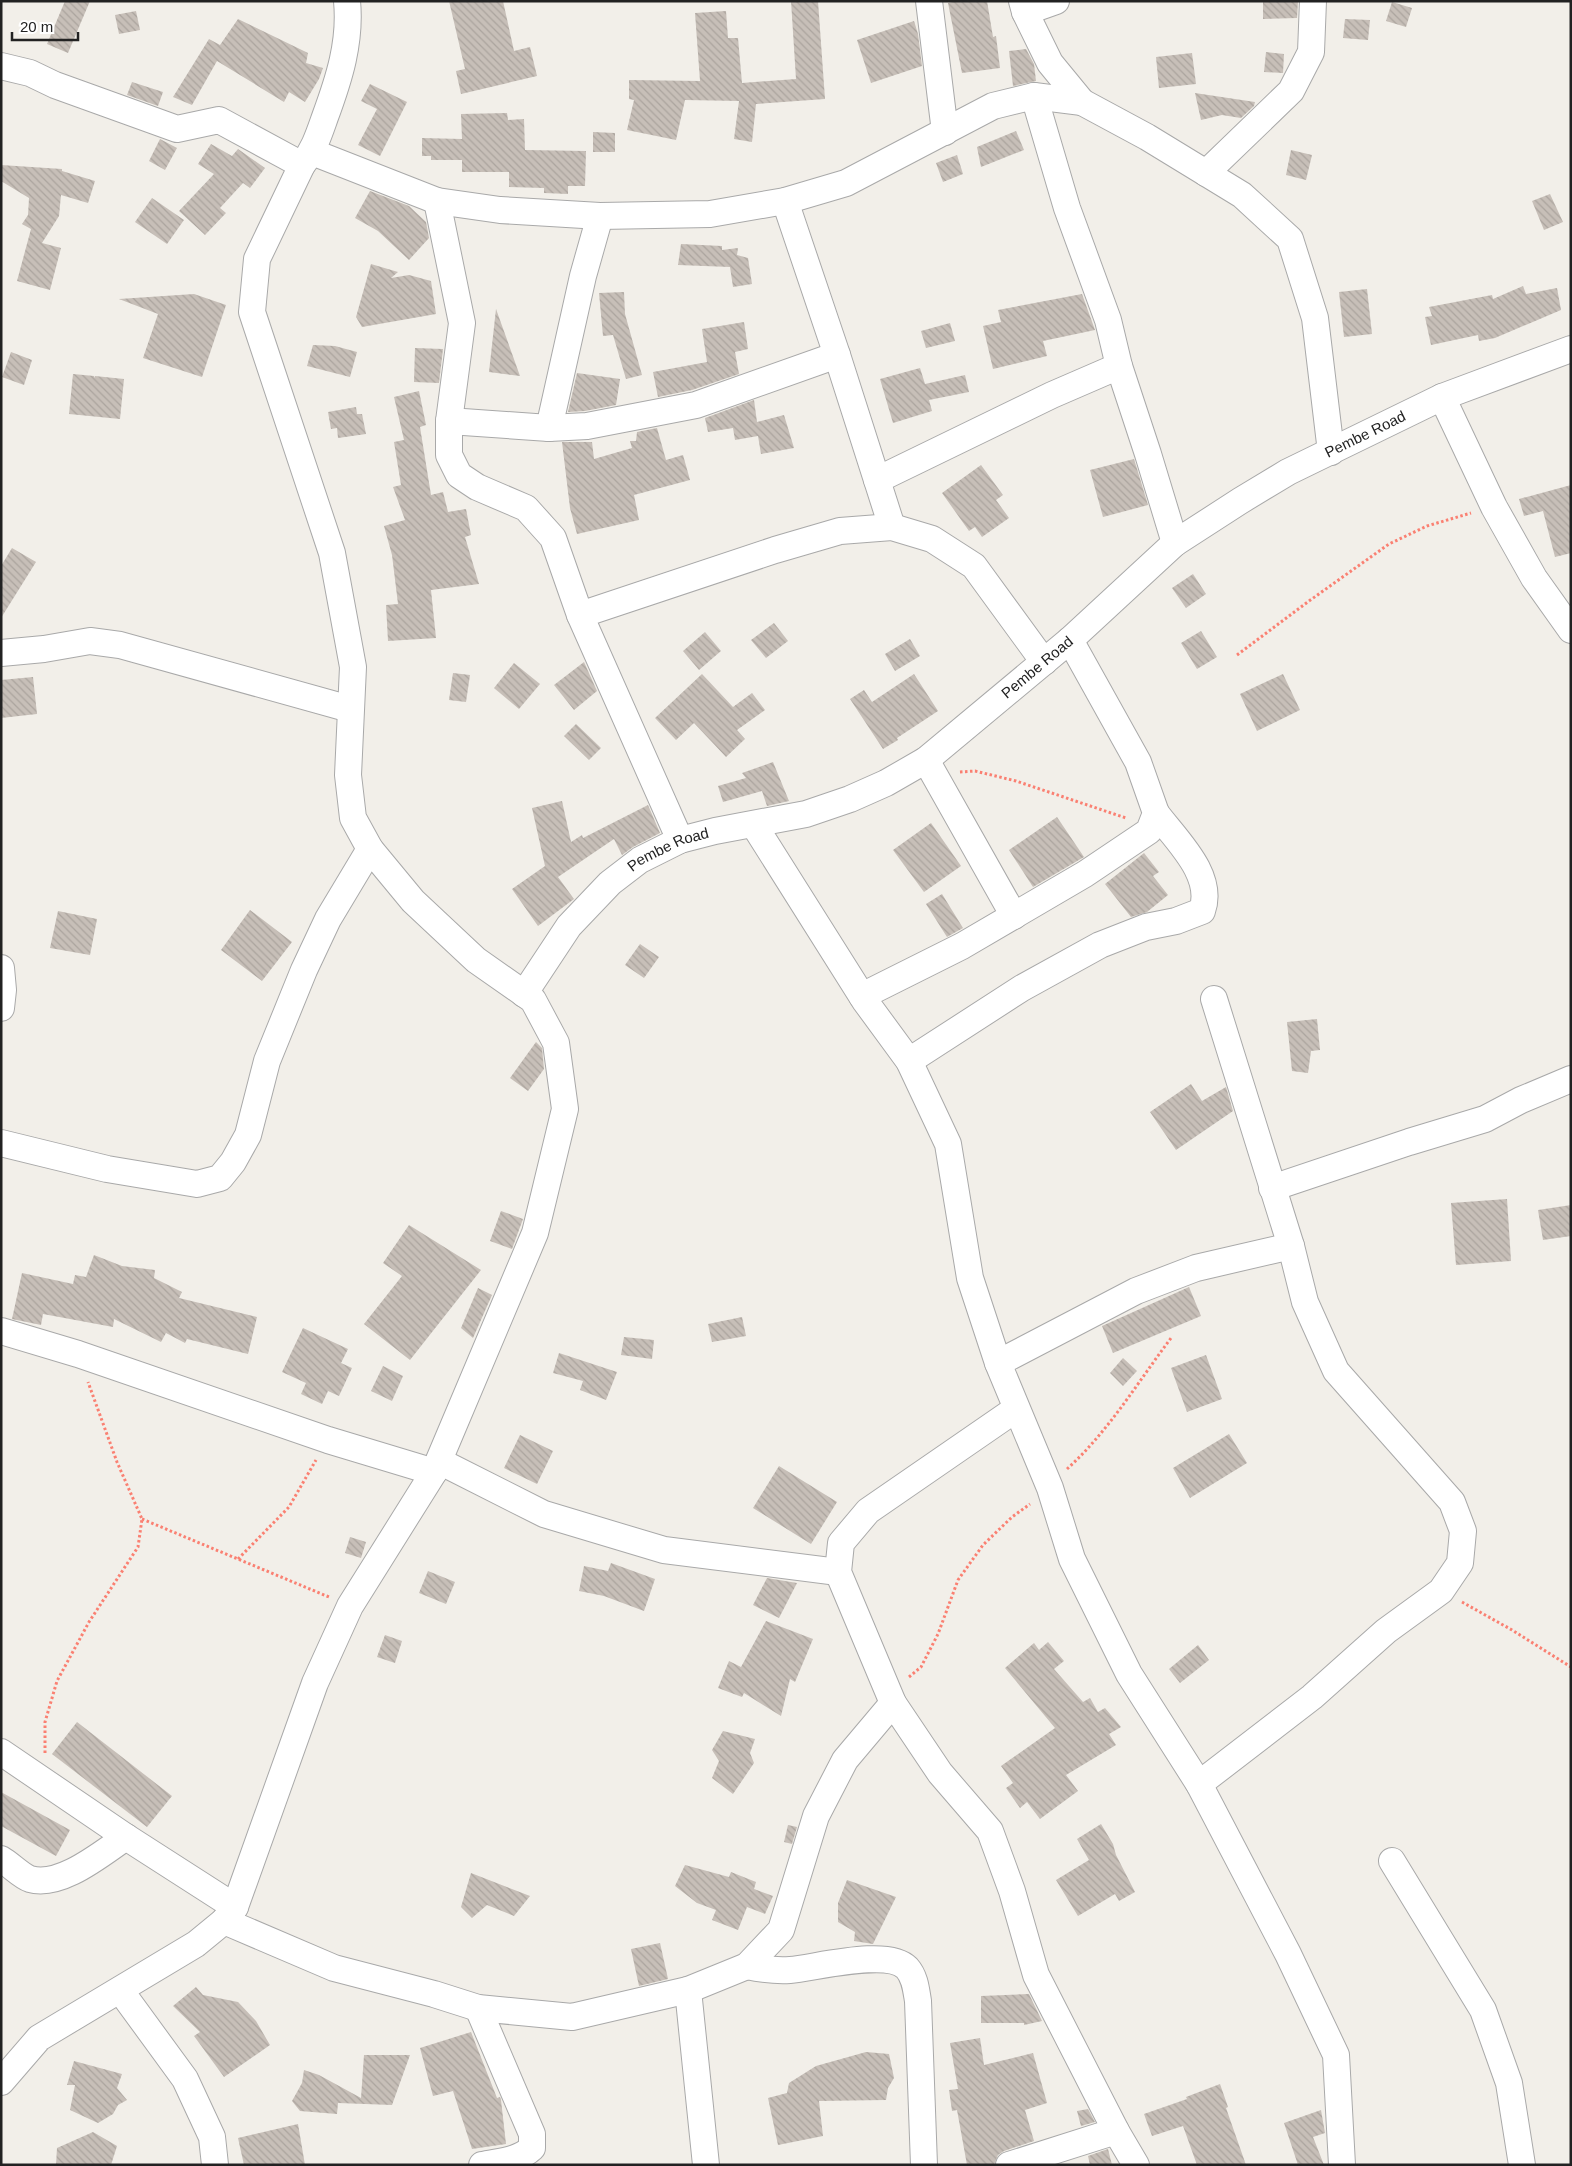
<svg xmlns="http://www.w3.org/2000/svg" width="1572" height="2166" font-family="Arial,sans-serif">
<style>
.building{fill:url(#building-back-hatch)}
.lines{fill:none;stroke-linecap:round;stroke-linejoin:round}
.minor-casing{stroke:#a9a9a9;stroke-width:28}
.path{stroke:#fa8072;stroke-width:3;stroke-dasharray:2.5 2.5;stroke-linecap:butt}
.minor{stroke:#fff;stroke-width:26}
.labels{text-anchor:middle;stroke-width:4.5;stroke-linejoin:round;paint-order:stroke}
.street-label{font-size:15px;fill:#222;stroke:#fff}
</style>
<defs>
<pattern id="building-back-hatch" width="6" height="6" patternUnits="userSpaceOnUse" patternTransform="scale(1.25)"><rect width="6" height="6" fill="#c7bfb8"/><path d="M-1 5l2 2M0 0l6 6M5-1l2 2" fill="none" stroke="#aba49e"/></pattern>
</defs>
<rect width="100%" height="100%" fill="#f2efe9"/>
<!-- building -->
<g class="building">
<path d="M 65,1 L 90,1 L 68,53 L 47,44 Z"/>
<path d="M 449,1 L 503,1 L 514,51 L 530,47 L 537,76 L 461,94 L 456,71 L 465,69 Z"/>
<path d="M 791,1 L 818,1 L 825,99 L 756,104 L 752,142 L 734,139 L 739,101 L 685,100 L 676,140 L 627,130 L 634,100 L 629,99 L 629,80 L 700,81 L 695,13 L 726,11 L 728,38 L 738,38 L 742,83 L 796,79 Z"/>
<path d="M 957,1 L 987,1 L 993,37 L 996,36 L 1000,68 L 962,73 L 948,3 Z"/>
<path d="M 1263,1 L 1298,1 L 1297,18 L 1263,19 Z"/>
<path d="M 1392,2 L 1412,8 L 1406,27 L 1386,21 Z"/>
<path d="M 136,11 L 140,30 L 119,34 L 115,15 Z"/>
<path d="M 238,19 L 308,53 L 306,63 L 323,68 L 319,79 L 305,102 L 289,92 L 284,102 L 217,61 L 192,105 L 173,97 L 209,39 L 220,45 Z"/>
<path d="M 1345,19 L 1370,20 L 1368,40 L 1343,38 Z"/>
<path d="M 914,21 L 918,34 L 922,66 L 871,83 L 857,40 Z"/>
<path d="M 1026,49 L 1034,64 L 1036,81 L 1013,86 L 1009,51 Z"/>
<path d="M 1266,52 L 1284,54 L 1283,73 L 1264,72 Z"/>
<path d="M 1192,53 L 1196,84 L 1159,88 L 1156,57 Z"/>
<path d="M 132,82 L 163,92 L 158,106 L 127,95 Z"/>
<path d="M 370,84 L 407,102 L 380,156 L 358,145 L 377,109 L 361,101 Z"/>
<path d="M 1195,93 L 1255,102 L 1254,106 L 1241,118 L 1222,115 L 1201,120 Z"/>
<path d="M 507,113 L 508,120 L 524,119 L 525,150 L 586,151 L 585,186 L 568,186 L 568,194 L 544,193 L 544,188 L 509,187 L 509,172 L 462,172 L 462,160 L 431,160 L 431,156 L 422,156 L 422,138 L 462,139 L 461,114 Z"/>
<path d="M 1016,131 L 1024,150 L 981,167 L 977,147 Z"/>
<path d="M 593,132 L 615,133 L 615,152 L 593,152 Z"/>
<path d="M 160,139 L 177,148 L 165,170 L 149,161 Z"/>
<path d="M 211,144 L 232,156 L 238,149 L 265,168 L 250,188 L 243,183 L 220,208 L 226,213 L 205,235 L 179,211 L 214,174 L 198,164 Z"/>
<path d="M 1291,150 L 1312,155 L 1306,180 L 1286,175 Z"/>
<path d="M 957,155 L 963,174 L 943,182 L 936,163 Z"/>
<path d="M 1,165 L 62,169 L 62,171 L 95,181 L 88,203 L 61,195 L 59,216 L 42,243 L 61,248 L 50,290 L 17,281 L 31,229 L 22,224 L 28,215 L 29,198 L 1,181 Z"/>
<path d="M 370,191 L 409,206 L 426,222 L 429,238 L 409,260 L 378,231 L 355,218 Z"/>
<path d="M 1550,194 L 1563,222 L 1544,230 L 1532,201 Z"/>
<path d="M 152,198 L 184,220 L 167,244 L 135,222 Z"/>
<path d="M 681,244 L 722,246 L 722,250 L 738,248 L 737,255 L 748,258 L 752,284 L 733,287 L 730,267 L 678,265 Z"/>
<path d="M 371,264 L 398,272 L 391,278 L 409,275 L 431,281 L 436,314 L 362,327 L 356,317 Z"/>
<path d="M 1523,286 L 1526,294 L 1557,288 L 1561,310 L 1495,338 L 1479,341 L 1478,335 L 1431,345 L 1425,317 L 1432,316 L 1429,307 L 1492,295 L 1493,299 Z"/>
<path d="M 1367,289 L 1372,334 L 1344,337 L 1339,292 Z"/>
<path d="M 624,292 L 625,314 L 642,375 L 626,379 L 613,335 L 603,336 L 599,293 Z"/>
<path d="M 194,294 L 226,305 L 202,377 L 143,358 L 158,314 L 119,299 Z"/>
<path d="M 1082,294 L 1095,330 L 1043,341 L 1047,356 L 993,369 L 983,326 L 1001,322 L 998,310 Z"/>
<path d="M 496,309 L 520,376 L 489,372 Z"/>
<path d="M 744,322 L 748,349 L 735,352 L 739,374 L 692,390 L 658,397 L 653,372 L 707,362 L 702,329 Z"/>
<path d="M 950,323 L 955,341 L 926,348 L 921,331 Z"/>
<path d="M 313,345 L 335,346 L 357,352 L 350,377 L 307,366 Z"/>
<path d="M 415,348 L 443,349 L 439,383 L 414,382 Z"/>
<path d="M 11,352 L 32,360 L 24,385 L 2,377 Z"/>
<path d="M 920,368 L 925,384 L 965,375 L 969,392 L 929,400 L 932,411 L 893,423 L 880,379 Z"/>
<path d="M 577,373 L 620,379 L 616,405 L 585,411 L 568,412 Z"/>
<path d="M 73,374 L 94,376 L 94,378 L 95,376 L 124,379 L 120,419 L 69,414 Z"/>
<path d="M 419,391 L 426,425 L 420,427 L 431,495 L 443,492 L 448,512 L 466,509 L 471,535 L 465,537 L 479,584 L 431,590 L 436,638 L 388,641 L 386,605 L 398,604 L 392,555 L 384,526 L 405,520 L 393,487 L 401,485 L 394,442 L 404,440 L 394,397 Z"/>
<path d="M 754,400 L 757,422 L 784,415 L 794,448 L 761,454 L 758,436 L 735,440 L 733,428 L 708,432 L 705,418 Z"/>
<path d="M 356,407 L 357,414 L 362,414 L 366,434 L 338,438 L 337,428 L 331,429 L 328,412 Z"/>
<path d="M 657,428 L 666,460 L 683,455 L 690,480 L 634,495 L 639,520 L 577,534 L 570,508 L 562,442 L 592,442 L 594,459 L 632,448 L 630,441 L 636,441 L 637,432 Z"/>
<path d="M 1134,459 L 1148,505 L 1103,517 L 1090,470 Z"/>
<path d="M 981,465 L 1003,495 L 996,500 L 1009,518 L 982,537 L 975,527 L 969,531 L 942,493 Z"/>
<path d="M 1571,485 L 1571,553 L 1555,557 L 1543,511 L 1524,516 L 1519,499 Z"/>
<path d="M 12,548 L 36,562 L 1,618 L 1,566 Z"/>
<path d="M 1193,574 L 1206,594 L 1186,608 L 1172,588 Z"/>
<path d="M 774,623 L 788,641 L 766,658 L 751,640 Z"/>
<path d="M 1201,631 L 1217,657 L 1197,669 L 1181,643 Z"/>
<path d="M 705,632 L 721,651 L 699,670 L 683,651 Z"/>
<path d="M 910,639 L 920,656 L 895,671 L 885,654 Z"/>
<path d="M 584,662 L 597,691 L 574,710 L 554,685 Z"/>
<path d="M 514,663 L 540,684 L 519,709 L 494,688 Z"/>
<path d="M 453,673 L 470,675 L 466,702 L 449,700 Z"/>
<path d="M 702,674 L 733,707 L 752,693 L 765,710 L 737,730 L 745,739 L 726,757 L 694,723 L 676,740 L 655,718 Z"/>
<path d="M 914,674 L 938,711 L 897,738 L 898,740 L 883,749 L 850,699 L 864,690 L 872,702 Z"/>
<path d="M 1283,674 L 1300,710 L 1257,731 L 1240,694 Z"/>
<path d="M 33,677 L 37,714 L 1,718 L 1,680 Z"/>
<path d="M 576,724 L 601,748 L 589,760 L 564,736 Z"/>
<path d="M 773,762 L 789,801 L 767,806 L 762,791 L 723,802 L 718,786 L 746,778 L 742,773 Z"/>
<path d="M 562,801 L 571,842 L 582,835 L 583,838 L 648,805 L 660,833 L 633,847 L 622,855 L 614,839 L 558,877 L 574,899 L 538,926 L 512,889 L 545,866 L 532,808 Z"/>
<path d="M 1057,817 L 1084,857 L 1033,887 L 1009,850 Z"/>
<path d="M 931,823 L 961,866 L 924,892 L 893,850 Z"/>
<path d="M 1144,853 L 1159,872 L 1153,876 L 1168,895 L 1147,912 L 1131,917 L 1105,884 Z"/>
<path d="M 942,894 L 963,928 L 947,937 L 926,904 Z"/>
<path d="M 250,910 L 292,942 L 262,981 L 221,950 Z"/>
<path d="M 58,911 L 97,919 L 90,955 L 50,948 Z"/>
<path d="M 640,944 L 659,957 L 644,978 L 625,965 Z"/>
<path d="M 1317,1019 L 1320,1050 L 1311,1051 L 1308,1073 L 1292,1071 L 1287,1022 Z"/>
<path d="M 536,1042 L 542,1048 L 544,1069 L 528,1091 L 510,1078 Z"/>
<path d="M 1191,1084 L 1202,1101 L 1226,1087 L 1233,1111 L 1176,1150 L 1150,1112 Z"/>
<path d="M 1507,1199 L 1511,1261 L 1456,1265 L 1451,1203 Z"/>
<path d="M 1571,1205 L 1571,1236 L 1543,1240 L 1538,1210 Z"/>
<path d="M 501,1211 L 523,1219 L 512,1249 L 490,1241 Z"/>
<path d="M 409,1225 L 481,1270 L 410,1360 L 364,1324 L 402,1276 L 383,1263 Z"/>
<path d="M 94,1255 L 122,1266 L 155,1270 L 154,1278 L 182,1292 L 179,1298 L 257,1317 L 248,1354 L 187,1339 L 185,1343 L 166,1333 L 161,1342 L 114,1319 L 113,1327 L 43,1314 L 41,1325 L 12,1319 L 22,1273 L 73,1284 L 75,1275 L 86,1277 Z"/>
<path d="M 1189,1287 L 1201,1316 L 1113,1353 L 1102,1326 Z"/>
<path d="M 478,1288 L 492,1295 L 473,1338 L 461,1328 Z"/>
<path d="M 742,1317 L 746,1336 L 712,1342 L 708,1324 Z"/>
<path d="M 303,1328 L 348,1349 L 341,1363 L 352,1368 L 339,1396 L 328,1391 L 322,1404 L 301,1394 L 306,1383 L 282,1372 Z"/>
<path d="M 624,1337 L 654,1340 L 652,1359 L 621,1355 Z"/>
<path d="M 559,1353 L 617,1372 L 606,1400 L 580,1390 L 583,1381 L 553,1373 Z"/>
<path d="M 1206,1355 L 1222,1399 L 1187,1412 L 1171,1368 Z"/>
<path d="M 1123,1358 L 1137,1371 L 1123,1386 L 1110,1373 Z"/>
<path d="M 383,1366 L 403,1376 L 392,1401 L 371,1391 Z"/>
<path d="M 1229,1434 L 1247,1463 L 1190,1498 L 1173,1468 Z"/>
<path d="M 520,1435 L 553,1451 L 537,1484 L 504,1468 Z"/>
<path d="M 779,1466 L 837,1502 L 811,1544 L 753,1508 Z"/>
<path d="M 350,1537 L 366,1542 L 361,1558 L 345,1553 Z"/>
<path d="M 611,1563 L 655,1579 L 644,1611 L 604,1596 L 579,1591 L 584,1566 L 608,1571 Z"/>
<path d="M 428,1571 L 455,1582 L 446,1604 L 419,1593 Z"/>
<path d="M 767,1578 L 797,1583 L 779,1618 L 753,1605 Z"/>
<path d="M 766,1621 L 813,1639 L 795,1682 L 790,1679 L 781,1716 L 744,1693 L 742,1697 L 718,1688 L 729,1661 L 741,1667 Z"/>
<path d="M 385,1635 L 402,1641 L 395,1663 L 377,1657 Z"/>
<path d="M 1048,1642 L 1064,1661 L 1054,1669 L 1083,1702 L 1090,1698 L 1098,1712 L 1105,1708 L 1121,1727 L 1109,1734 L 1116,1745 L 1066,1775 L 1078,1791 L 1040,1819 L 1027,1802 L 1020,1808 L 1006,1788 L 1013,1783 L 1001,1766 L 1055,1728 L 1005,1668 L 1034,1643 L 1039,1650 Z"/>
<path d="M 1198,1645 L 1209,1660 L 1180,1683 L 1169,1669 Z"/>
<path d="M 77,1722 L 172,1796 L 147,1827 L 52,1754 Z"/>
<path d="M 723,1731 L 755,1739 L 750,1753 L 754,1763 L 733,1794 L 712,1778 L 719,1761 L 712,1750 Z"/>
<path d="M 1,1792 L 70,1830 L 56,1856 L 1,1826 Z"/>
<path d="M 1101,1824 L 1113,1844 L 1116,1855 L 1135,1892 L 1119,1901 L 1115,1894 L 1078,1916 L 1056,1880 L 1089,1860 L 1077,1839 Z"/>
<path d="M 788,1825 L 797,1827 L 792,1844 L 784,1842 Z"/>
<path d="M 685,1865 L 729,1877 L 731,1872 L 756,1882 L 754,1889 L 773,1896 L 765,1914 L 747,1907 L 738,1930 L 712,1920 L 716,1910 L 697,1903 L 675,1886 Z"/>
<path d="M 471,1873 L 530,1896 L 514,1916 L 487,1905 L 472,1918 L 461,1907 Z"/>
<path d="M 847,1880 L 896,1897 L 873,1944 L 854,1941 L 855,1932 L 838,1922 L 838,1903 Z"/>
<path d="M 660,1943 L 668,1979 L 639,1986 L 631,1949 Z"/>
<path d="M 196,1987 L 203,1995 L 238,2002 L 256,2021 L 270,2045 L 224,2077 L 194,2036 L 200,2032 L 173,2006 Z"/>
<path d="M 1029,1994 L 1042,2021 L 1024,2025 L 1024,2023 L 981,2023 L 981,1996 Z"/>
<path d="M 471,2032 L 497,2098 L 500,2097 L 501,2100 L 506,2144 L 472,2149 L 453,2091 L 433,2096 L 420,2048 Z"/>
<path d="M 980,2038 L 984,2065 L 1033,2053 L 1047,2103 L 1025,2110 L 1034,2141 L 1004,2151 L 998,2155 L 994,2165 L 967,2165 L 957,2110 L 952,2111 L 949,2090 L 958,2089 L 950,2043 Z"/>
<path d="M 866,2052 L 889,2054 L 894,2078 L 888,2088 L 886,2100 L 819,2101 L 823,2136 L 778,2145 L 768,2098 L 787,2093 L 789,2083 L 816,2066 Z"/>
<path d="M 364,2055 L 410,2055 L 392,2105 L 338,2103 L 337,2114 L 300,2111 L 292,2101 L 302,2083 L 304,2070 L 319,2075 L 361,2098 Z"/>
<path d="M 74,2061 L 122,2074 L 117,2088 L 127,2100 L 118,2105 L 113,2114 L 98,2123 L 70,2110 L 75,2085 L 67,2085 Z"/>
<path d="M 1220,2084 L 1228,2107 L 1226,2108 L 1246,2165 L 1197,2165 L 1183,2126 L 1152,2136 L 1144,2114 L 1187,2099 L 1186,2097 Z"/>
<path d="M 1088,2109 L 1095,2122 L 1081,2126 L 1077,2111 Z"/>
<path d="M 1321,2110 L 1325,2133 L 1313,2137 L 1324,2165 L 1298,2165 L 1284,2123 Z"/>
<path d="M 298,2124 L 305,2165 L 244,2165 L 238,2138 Z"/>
<path d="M 93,2132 L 117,2146 L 111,2165 L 56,2165 L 57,2148 Z"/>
<path d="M 1108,2149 L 1112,2165 L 1090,2165 L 1088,2156 Z"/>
</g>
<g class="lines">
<defs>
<g id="minor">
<path d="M 929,1 L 945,132"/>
<path d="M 1022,1 L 1025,12 L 1050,63 L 1082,102"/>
<path d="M 1025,12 L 1056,1"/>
<path d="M 1,66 L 30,73 L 55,85 L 177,129 L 219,120 L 302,165"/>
<path d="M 1034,96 L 1067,208 L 1108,320 L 1119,366 L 1148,454 L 1175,543"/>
<path d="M 312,152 L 437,201 L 500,210 L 600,216 L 710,214 L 785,201 L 846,183 L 993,106 L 1034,96 L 1082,102 L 1147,137 L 1242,195 L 1290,239 L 1315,318 L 1331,452"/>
<path d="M 1206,173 L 1291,91 L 1311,52 L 1313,1"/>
<path d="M 437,201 L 462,323 L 449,421 L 449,455 L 459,475 L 477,487 L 526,508 L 553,538 L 580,615 L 680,840"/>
<path d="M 785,201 L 837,355 L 892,527"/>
<path d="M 1442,397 L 1494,507 L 1534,578 L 1571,630"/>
<path d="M 449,421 L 549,428 L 587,426 L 696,405 L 837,355"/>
<path d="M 549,428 L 583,276 L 600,216"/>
<path d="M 877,480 L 1052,395 L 1119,366"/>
<path d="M 580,615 L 775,550 L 840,531 L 892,527 L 932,539 L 974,566 L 1044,662"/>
<path d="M 1,653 L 44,649 L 90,641 L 120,645 L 350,709"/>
<path d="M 926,760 L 1014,916"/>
<path d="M 754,825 L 865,1001 L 909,1061 L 948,1144 L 970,1278 L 998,1363 L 1050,1488 L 1072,1559 L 1129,1674 L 1199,1784 L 1288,1954 L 1336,2055 L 1342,2165"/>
<path d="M 1,968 L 3,990 L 1,1008"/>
<path id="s1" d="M 524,994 L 569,926 L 610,883 L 640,860 L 680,840 L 715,831 L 806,814 L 850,799 L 886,783 L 926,760 L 1070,640 L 1175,543 L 1240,501 L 1288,472 L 1442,397 L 1571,349"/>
<path d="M 862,996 L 962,946 L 1085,874 L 1149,831 L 1156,813 L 1138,762 L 1070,640"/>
<path d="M 909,1061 L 1022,988 L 1100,945 L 1146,927 L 1176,921 L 1202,911 C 1215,875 1176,840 1156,813"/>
<path d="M 1,1143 L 107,1169 L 197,1184 L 220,1178 L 233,1162 L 248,1135 L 267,1061 L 304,970 L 328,919 L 370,849"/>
<path d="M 1272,1188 L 1409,1142 L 1485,1119 L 1521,1100 L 1571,1079"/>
<path d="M 1,1331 L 78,1354 L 328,1440 L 434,1472"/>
<path d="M 998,1363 L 1136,1291 L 1196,1268 L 1291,1246"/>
<path d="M 1016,1409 L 868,1511 L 841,1543 L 838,1572 L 893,1703 L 940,1773 L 990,1831 L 1012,1891 L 1036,1975 L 1116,2131 L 1136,2165"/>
<path d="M 439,1461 L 544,1514 L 664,1550 L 838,1572"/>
<path d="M 1,1752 L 126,1837 L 235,1907"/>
<path d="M 1199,1784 L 1312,1697 L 1386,1631 L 1441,1591 L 1460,1563 L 1463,1531 L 1452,1502 L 1336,1371 L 1305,1302 L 1291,1246 L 1214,999"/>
<path d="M 1,1859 C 10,1864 21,1876 30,1879 C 61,1888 102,1853 126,1837"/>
<path d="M 1392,1861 L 1483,2010 L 1509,2083 L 1522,2165"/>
<path d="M 224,1921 L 334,1968 L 434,1994 L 478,2008 L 572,2017 L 688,1990 L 747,1966 L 781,1930 L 816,1816 L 845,1760 L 893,1703"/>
<path d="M 747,1966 C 761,1969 775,1971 790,1970 C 815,1968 888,1948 907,1968 C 915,1977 916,1989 918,2001 L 924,2165"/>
<path d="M 120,1990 L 185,2079 L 212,2137 L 215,2165"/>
<path d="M 688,1990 L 706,2165"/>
<path d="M 478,2008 L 532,2134 L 532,2148 C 518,2161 500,2161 482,2165"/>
<path d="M 1,2082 L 39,2038 L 196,1944 L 224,1921 L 235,1907 L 315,1683 L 350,1606 L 434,1472 L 535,1233 L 565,1109 L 556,1043 L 533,1000 L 476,960 L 413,901 L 370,849 L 353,818 L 348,775 L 353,667 L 332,553 L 252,312 L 257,259 L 302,165 C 314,150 319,134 325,117 C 339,79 351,42 347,1"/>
<path d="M 1009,2165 L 1116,2131"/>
</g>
</defs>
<!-- minor casing -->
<use href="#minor" class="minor-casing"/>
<!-- path -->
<g class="path">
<path d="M 1237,655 L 1309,601 L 1389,544 L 1427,526 L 1471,513"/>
<path d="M 960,772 L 975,771 L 1016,781 L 1126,818"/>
<path d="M 1067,1469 C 1108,1432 1138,1382 1171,1338"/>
<path d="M 142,1519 L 329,1597"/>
<path d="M 238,1559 L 289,1507 L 316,1460"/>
<path d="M 1462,1602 L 1512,1630 L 1571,1667"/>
<path d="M 909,1677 L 921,1667 L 938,1634 L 958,1580 L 983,1545 L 1012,1517 L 1030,1504"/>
<path d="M 45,1753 L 45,1722 L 57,1681 L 89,1622 L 138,1547 L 142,1519 L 117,1462 L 88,1382"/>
</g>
<!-- minor -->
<use href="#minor" class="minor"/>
</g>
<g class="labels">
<!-- street labels -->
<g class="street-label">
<text dy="5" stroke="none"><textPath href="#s1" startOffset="1034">Pembe Road</textPath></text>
<text dy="5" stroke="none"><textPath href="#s1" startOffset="629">Pembe Road</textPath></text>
<text dy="5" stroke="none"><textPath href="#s1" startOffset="209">Pembe Road</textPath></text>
</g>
</g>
<!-- border -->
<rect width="1572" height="2166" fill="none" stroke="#222222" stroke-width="5"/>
<!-- scale -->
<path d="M12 32v8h66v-8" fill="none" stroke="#222222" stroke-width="2.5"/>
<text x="20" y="32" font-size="15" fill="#222222" stroke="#ffffff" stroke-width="4" paint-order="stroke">20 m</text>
</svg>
